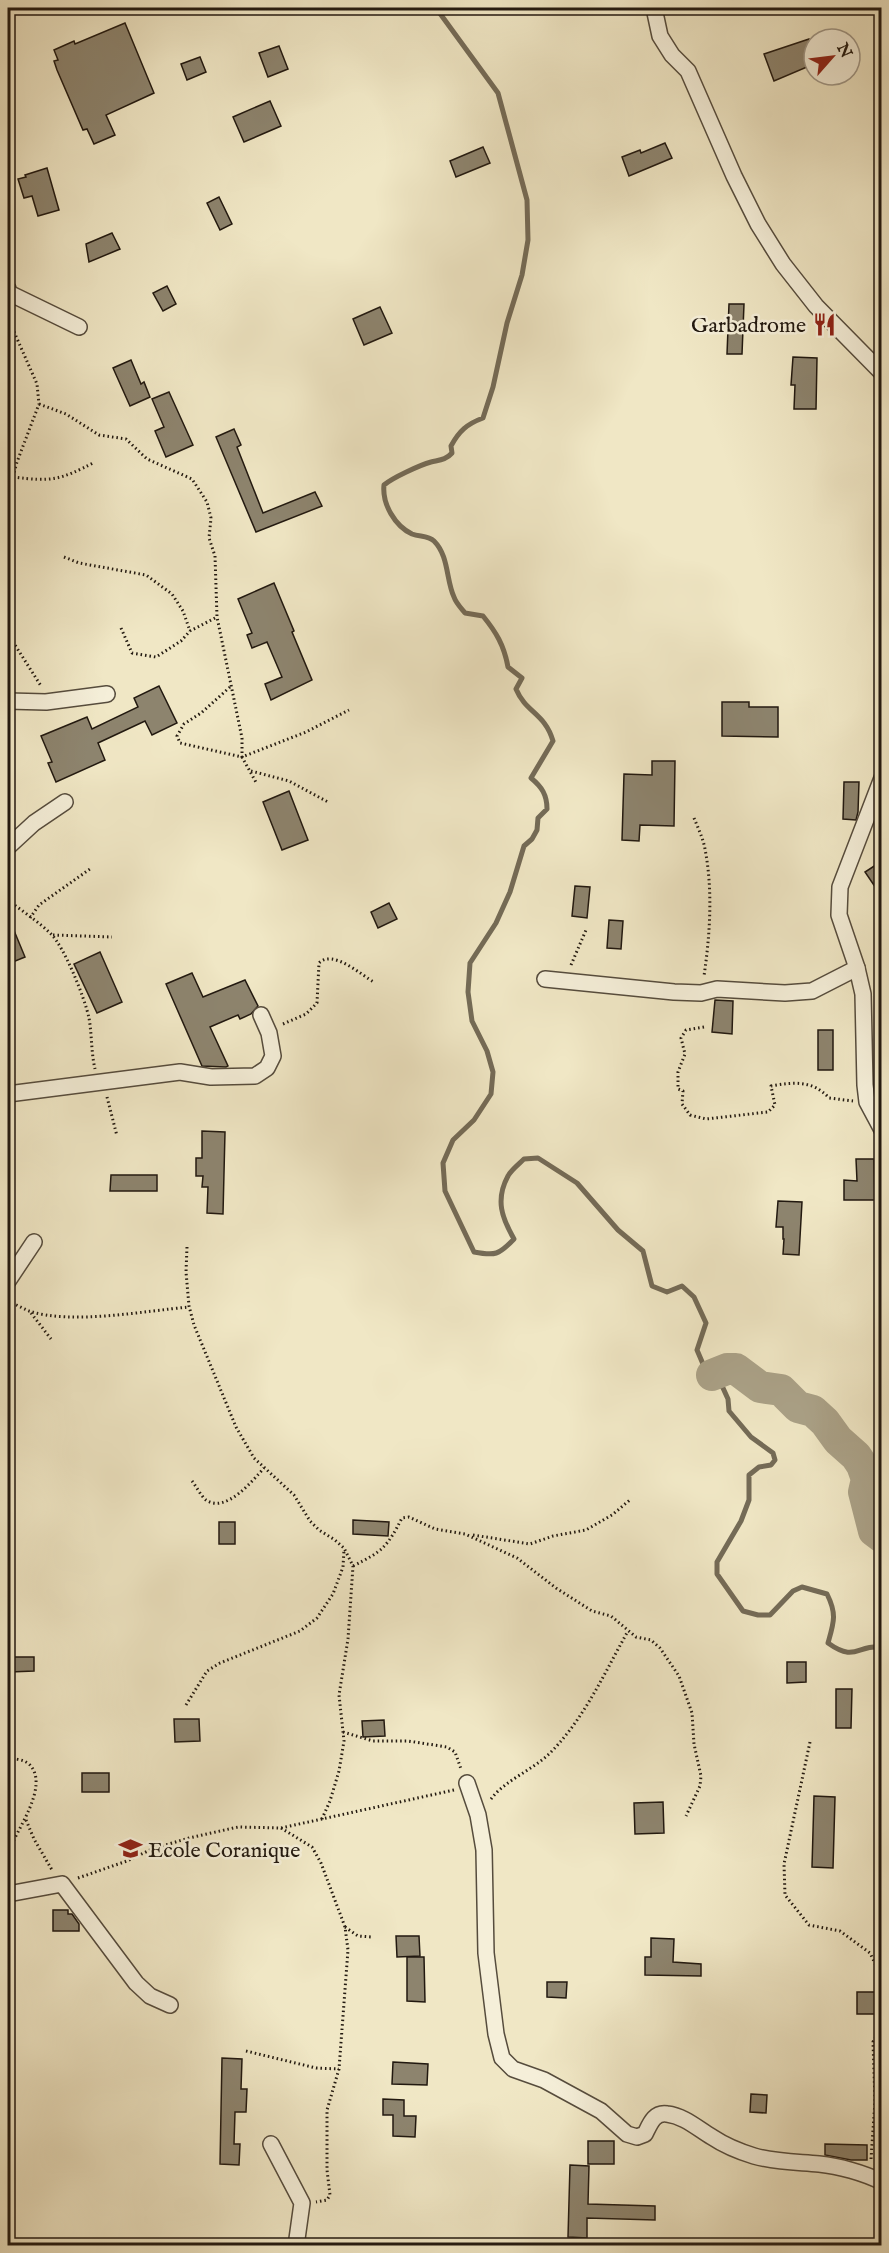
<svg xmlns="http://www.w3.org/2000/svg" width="889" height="2253" font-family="'IM FELL English',serif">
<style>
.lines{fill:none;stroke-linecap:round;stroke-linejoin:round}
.stream{stroke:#746b57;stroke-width:5}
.river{stroke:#aaa187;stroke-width:32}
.building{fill:#8d846e;stroke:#221910;stroke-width:1.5}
.minor-casing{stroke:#564c3d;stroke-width:18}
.path{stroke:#221910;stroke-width:3;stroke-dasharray:1.5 3;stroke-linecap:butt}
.minor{stroke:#f5efd9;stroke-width:15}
.labels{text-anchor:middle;stroke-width:5;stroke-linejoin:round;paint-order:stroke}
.poi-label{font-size:22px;fill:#221910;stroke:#f5efd9;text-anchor:end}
</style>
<rect width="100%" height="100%" fill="#f0e7c5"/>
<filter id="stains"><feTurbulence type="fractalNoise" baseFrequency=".00333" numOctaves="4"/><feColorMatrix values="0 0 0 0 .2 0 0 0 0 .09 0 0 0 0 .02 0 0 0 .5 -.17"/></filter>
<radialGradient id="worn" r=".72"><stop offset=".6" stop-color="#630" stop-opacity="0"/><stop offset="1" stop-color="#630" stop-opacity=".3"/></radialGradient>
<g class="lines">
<!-- stream -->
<path class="stream" d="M 436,8 L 498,93 L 527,200 L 528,240 L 522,275 L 507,323 L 493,387 L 483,418 C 467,424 459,431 451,446 L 452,453 C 446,460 439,460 431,462 C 420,465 392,478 384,485 C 382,504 395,526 412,534 C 420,537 428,535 434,541 C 449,556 446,580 454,597 C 456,603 461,608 465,613 L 483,616 C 496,632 504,645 508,667 L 522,678 L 516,689 C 526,713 545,713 553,741 L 531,778 C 542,787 547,795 547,809 L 538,818 L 537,830 L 532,839 L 524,846 L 510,892 L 496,923 L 470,963 L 468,992 L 472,1021 L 487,1051 L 493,1072 L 491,1094 L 474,1120 L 453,1140 L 443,1163 L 445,1191 L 474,1252 C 495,1256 499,1255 514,1239 C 502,1218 495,1200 508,1176 C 511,1170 519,1164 524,1159 L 538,1158 L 577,1183 L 618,1230 L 643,1251 L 652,1286 L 667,1292 L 682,1286 L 694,1297 L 706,1323 L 697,1350 L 703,1364 L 723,1388 L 728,1399 L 729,1411 L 751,1437 L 773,1453 L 775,1460 L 771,1465 L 759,1467 L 749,1475 L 749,1500 L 741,1521 L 717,1562 L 717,1574 L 743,1611 L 758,1615 L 770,1615 L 793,1591 L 802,1587 L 827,1594 C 837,1614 834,1622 828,1643 C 856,1663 857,1644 882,1647"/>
<!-- river -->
<path class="river" d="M 712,1375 L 727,1369 L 736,1369 L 760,1387 L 781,1390 L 798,1407 L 813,1411 L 825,1422 L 838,1440 L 856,1456 L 862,1465 L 867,1479 L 864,1492 L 874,1531 L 882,1537"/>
</g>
<!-- building -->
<g class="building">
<path d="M 125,23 L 154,93 L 106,115 L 115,135 L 94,144 L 87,129 L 83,130 L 57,70 L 54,61 L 58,60 L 54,50 L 74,41 L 75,44 Z"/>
<path d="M 809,39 L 814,54 L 814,64 L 774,81 L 764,54 Z"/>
<path d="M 279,46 L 288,69 L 268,77 L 259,53 Z"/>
<path d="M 200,57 L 206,72 L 187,80 L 181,64 Z"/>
<path d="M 270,101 L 281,126 L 244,142 L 233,117 Z"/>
<path d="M 665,143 L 672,158 L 629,176 L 622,157 L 640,150 L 641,153 Z"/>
<path d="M 483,147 L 490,163 L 456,177 L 450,161 Z"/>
<path d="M 47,168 L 59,210 L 38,216 L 32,196 L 24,198 L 18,179 L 26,177 L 25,175 Z"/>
<path d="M 219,197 L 232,224 L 220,230 L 207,203 Z"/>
<path d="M 112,233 L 120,249 L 89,262 L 86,244 Z"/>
<path d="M 167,286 L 176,304 L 163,311 L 153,293 Z"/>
<path d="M 729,304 L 744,304 L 742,354 L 727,354 Z"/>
<path d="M 380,307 L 392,333 L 364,345 L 353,319 Z"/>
<path d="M 793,357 L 817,358 L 816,409 L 794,409 L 795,385 L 791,385 Z"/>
<path d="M 131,360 L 141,384 L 144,382 L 150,397 L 130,406 L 113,368 Z"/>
<path d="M 169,392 L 193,445 L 166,457 L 155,431 L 164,427 L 152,399 Z"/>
<path d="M 234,429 L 241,445 L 237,447 L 263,513 L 315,492 L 322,506 L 256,532 L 216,437 Z"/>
<path d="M 274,583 L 294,631 L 292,632 L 312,680 L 271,700 L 265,684 L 282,677 L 267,642 L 252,648 L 247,635 L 252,633 L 238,599 Z"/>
<path d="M 159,686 L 177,723 L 152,735 L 145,721 L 98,743 L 105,760 L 56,782 L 48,763 L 52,762 L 41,736 L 87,717 L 92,729 L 138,707 L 134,698 Z"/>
<path d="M 722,702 L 749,702 L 749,707 L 778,707 L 778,737 L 722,736 Z"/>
<path d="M 652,761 L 675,761 L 674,826 L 640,825 L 639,841 L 622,840 L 624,774 L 652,775 Z"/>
<path d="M 844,782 L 859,782 L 858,812 L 856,820 L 843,819 Z"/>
<path d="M 289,791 L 308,840 L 282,850 L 263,802 Z"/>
<path d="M 882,861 L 882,897 L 865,872 Z"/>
<path d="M 575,886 L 590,887 L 587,918 L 572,916 Z"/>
<path d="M 389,903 L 397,919 L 378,928 L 371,912 Z"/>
<path d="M 8,916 L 25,957 L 8,964 Z"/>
<path d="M 609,920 L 623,921 L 621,949 L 607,948 Z"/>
<path d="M 100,952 L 122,1002 L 97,1013 L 74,964 Z"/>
<path d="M 192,973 L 203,997 L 245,980 L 258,1006 L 251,1014 L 240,1019 L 238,1015 L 210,1027 L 228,1066 L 226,1067 L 202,1066 L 166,984 Z"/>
<path d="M 715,1000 L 733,1001 L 732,1034 L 712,1032 Z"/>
<rect x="818" y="1030" width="15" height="40"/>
<path d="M 202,1131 L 225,1132 L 223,1214 L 207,1213 L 208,1187 L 202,1187 L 203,1176 L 196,1176 L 196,1158 L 202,1158 Z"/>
<path d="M 856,1159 L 874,1159 L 875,1200 L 844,1200 L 844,1180 L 857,1181 Z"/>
<path d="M 111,1175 L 157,1175 L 157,1191 L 110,1191 Z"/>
<path d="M 778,1201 L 802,1202 L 799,1255 L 783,1254 L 784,1239 L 783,1239 L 783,1227 L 776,1227 Z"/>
<path d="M 353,1520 L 389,1522 L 388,1536 L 353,1534 Z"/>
<rect x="219" y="1522" width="16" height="22"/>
<path d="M 10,1657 L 34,1657 L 34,1671 L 10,1672 Z"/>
<path d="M 787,1662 L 806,1662 L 806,1682 L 787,1683 Z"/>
<path d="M 836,1689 L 852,1689 L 851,1728 L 836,1728 Z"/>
<path d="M 174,1719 L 199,1719 L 200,1741 L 175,1742 Z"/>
<path d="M 384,1720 L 385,1736 L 363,1737 L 362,1721 Z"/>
<rect x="82" y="1773" width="27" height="19"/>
<path d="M 814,1796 L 835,1797 L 833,1868 L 812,1867 Z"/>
<path d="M 663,1802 L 664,1833 L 635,1834 L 634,1803 Z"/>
<path d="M 53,1910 L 68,1910 L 68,1914 L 72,1914 L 79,1924 L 79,1931 L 53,1931 Z"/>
<path d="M 396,1936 L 419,1936 L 420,1956 L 397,1957 Z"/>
<path d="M 651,1938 L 674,1939 L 673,1962 L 701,1964 L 701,1976 L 645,1975 L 645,1957 L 651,1957 Z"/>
<path d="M 407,1957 L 424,1957 L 425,2002 L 407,2001 Z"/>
<path d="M 547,1982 L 567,1982 L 566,1998 L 547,1997 Z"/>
<rect x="857" y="1992" width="25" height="22"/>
<path d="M 222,2058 L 242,2059 L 241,2089 L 247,2089 L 246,2112 L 235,2112 L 234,2144 L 240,2144 L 239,2165 L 220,2164 Z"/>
<path d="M 393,2062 L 428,2064 L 427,2085 L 392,2084 Z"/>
<path d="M 751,2094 L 767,2095 L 766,2113 L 750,2112 Z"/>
<path d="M 383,2099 L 404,2100 L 404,2116 L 416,2116 L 415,2137 L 393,2136 L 393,2115 L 383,2115 Z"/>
<rect x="588" y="2141" width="26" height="23"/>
<path d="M 825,2144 L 867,2145 L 867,2160 L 851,2160 L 825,2155 Z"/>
<path d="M 570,2165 L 589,2166 L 588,2204 L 655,2206 L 655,2220 L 587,2218 L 587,2238 L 568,2237 Z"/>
</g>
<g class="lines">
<defs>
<g id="minor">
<path d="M 654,8 L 660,36 L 672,55 L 688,71 L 734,176 L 758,224 L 783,264 L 816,306 L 882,373"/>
<path d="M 8,289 L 9,293 L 79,327"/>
<path d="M 8,701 L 46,702 L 107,694"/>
<path d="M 882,778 L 840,887 L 839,915 L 857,968 L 863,994 L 865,1085 L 867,1102 L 882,1130"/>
<path d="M 8,847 L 34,823 L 65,802"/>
<path d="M 545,979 L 674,992 L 701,993 L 717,989 L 785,993 L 812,991 L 857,968"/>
<path d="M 8,1094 L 180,1072 L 211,1077 L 255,1076 L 267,1068 L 273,1056 L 269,1033 L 261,1015"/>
<path d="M 8,1281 L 34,1242"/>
<path d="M 467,1783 L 478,1815 L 484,1850 L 486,1953 L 496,2034 L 502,2058 L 513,2069 L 544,2080 L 601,2111 L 627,2134 L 637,2137 L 645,2134 C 650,2124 654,2112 667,2114 C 684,2116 697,2128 712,2137 C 724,2145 741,2152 754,2156 C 775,2162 798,2162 819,2164 C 839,2166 864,2173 882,2182"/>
<path d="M 8,1894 L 62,1884 L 136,1983 L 150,1996 L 170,2005"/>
<path d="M 271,2144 L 302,2203 L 296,2246"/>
</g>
</defs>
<!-- minor casing -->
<use href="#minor" class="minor-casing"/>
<!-- path -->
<g class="path">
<path d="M 39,404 L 66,414 L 99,435 L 126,439 L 147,459 L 192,479 L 207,502 L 211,518 L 209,538 L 215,556 L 217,617 L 242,738 L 242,757 L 306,732 L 349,710"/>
<path d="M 13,477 C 52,482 60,480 95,462"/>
<path d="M 8,494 L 17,462 L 39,404 L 37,384 L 11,325 L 10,311"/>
<path d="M 64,557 L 79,563 L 146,575 L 172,594 L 183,611 L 190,631"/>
<path d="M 121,628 L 132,653 L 156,657 L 181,641 L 190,631 L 217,617"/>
<path d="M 8,634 L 41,686"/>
<path d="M 230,687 L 201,713 L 184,724 L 177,736 L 180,743 L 242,757 L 257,784"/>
<path d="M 251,771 L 289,781 L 328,802"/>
<path d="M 694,818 C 698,828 703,838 705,849 C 713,890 710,935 704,976"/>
<path d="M 8,900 C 22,911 39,922 51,934 C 65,948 85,999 89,1018 C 92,1035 91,1052 95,1069"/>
<path d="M 30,918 L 39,905 L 90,869"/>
<path d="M 53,935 L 112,937"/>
<path d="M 571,965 L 586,930"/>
<path d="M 283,1024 L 306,1014 L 317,1003 L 319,963 C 333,949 361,975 374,982"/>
<path d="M 704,1027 L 686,1030 L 681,1038 L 685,1054 L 678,1072 L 678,1089 L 683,1091 L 682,1104 L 690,1115 L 706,1119 L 768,1112 L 775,1105 L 771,1086 C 793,1082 813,1080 829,1098 L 853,1101"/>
<path d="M 107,1097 L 117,1136"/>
<path d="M 187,1247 L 186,1272 L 189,1306 L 194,1325 L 236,1427 L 254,1458 L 294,1495 L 310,1521 L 319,1530 L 335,1540 L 344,1548 L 353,1566 L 348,1639 L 339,1695 L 344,1741 L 339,1771 L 330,1801 L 321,1821"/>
<path d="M 8,1301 C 15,1304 22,1308 29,1311 C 71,1325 144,1311 189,1307"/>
<path d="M 31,1313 L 51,1339"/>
<path d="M 192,1481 C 196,1486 201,1496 206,1500 C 226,1514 253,1480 264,1468"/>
<path d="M 473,1535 L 530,1544 L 553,1536 L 586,1530 L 612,1515 L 631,1499"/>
<path d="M 353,1566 C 383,1551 387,1547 402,1518 L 409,1517 L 435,1529 L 465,1534 L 517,1558 L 556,1588 L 592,1611 L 611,1616 L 636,1637 L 651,1640 L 660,1648 L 679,1676 L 692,1713 L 694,1744 L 701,1776 L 700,1786 L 686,1816"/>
<path d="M 186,1705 L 207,1671 L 220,1663 L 300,1631 L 317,1618 L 333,1594 L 343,1567 L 344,1550"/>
<path d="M 343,1732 L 373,1741 L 408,1741 L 447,1747 L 455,1752 L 461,1769"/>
<path d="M 810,1742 L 784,1864 L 785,1895 L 809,1925 L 840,1931 L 870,1953 L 882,1978"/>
<path d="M 8,1758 C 15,1759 24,1759 30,1765 C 50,1787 15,1832 8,1853"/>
<path d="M 491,1799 C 506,1779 534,1770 552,1751 C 585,1717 605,1672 628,1631"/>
<path d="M 26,1820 L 34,1839 L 52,1870"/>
<path d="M 281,1828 L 312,1847 L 321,1863 L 345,1927 L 348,1950 L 339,2069 L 327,2110 L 327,2170 L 330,2195 L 327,2200 L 316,2202"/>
<path d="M 78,1878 L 127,1861 L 152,1849 L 189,1838 L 238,1827 L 281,1828 L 454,1790"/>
<path d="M 345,1927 L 358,1936 L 372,1937"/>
<path d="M 246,2051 L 316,2068 L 339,2069"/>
<path d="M 871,2159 L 875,2101 L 873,2042 L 882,2025"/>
</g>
<!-- minor -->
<use href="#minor" class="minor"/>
</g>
<!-- icons -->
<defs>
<symbol id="restaurant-bare" viewBox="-9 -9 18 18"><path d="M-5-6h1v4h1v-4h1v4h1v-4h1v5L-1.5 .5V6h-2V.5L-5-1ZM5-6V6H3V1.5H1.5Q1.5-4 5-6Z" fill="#8f2418" stroke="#f5efd9" stroke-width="2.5" paint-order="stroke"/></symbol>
<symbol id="school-bare" viewBox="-9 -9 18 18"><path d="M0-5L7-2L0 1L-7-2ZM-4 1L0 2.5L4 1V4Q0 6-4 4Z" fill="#8f2418" stroke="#f5efd9" stroke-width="2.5" paint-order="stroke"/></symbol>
</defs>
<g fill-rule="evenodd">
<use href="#restaurant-bare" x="808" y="308" width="33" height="33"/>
<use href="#school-bare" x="114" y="1832" width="33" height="33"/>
</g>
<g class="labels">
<!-- poi labels -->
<g class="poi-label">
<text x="806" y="332">Garbadrome</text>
<text x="148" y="1857" text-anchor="start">Ecole Coranique</text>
</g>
</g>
<!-- margin -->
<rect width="889" height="2253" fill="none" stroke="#f0e7c5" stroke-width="30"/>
<rect x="9" y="9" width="871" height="2235" fill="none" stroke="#221910" stroke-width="3"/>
<rect x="15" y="15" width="859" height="2223" fill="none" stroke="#221910" stroke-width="1.5"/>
<!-- north arrow -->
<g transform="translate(832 57) rotate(62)"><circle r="28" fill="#f5efd9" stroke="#a19989" stroke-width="1.5"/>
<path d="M0-4.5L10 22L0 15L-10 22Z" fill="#8f2418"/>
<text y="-9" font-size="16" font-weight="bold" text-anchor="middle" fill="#221910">N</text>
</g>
<rect width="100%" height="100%" filter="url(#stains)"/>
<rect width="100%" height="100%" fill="url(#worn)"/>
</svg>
